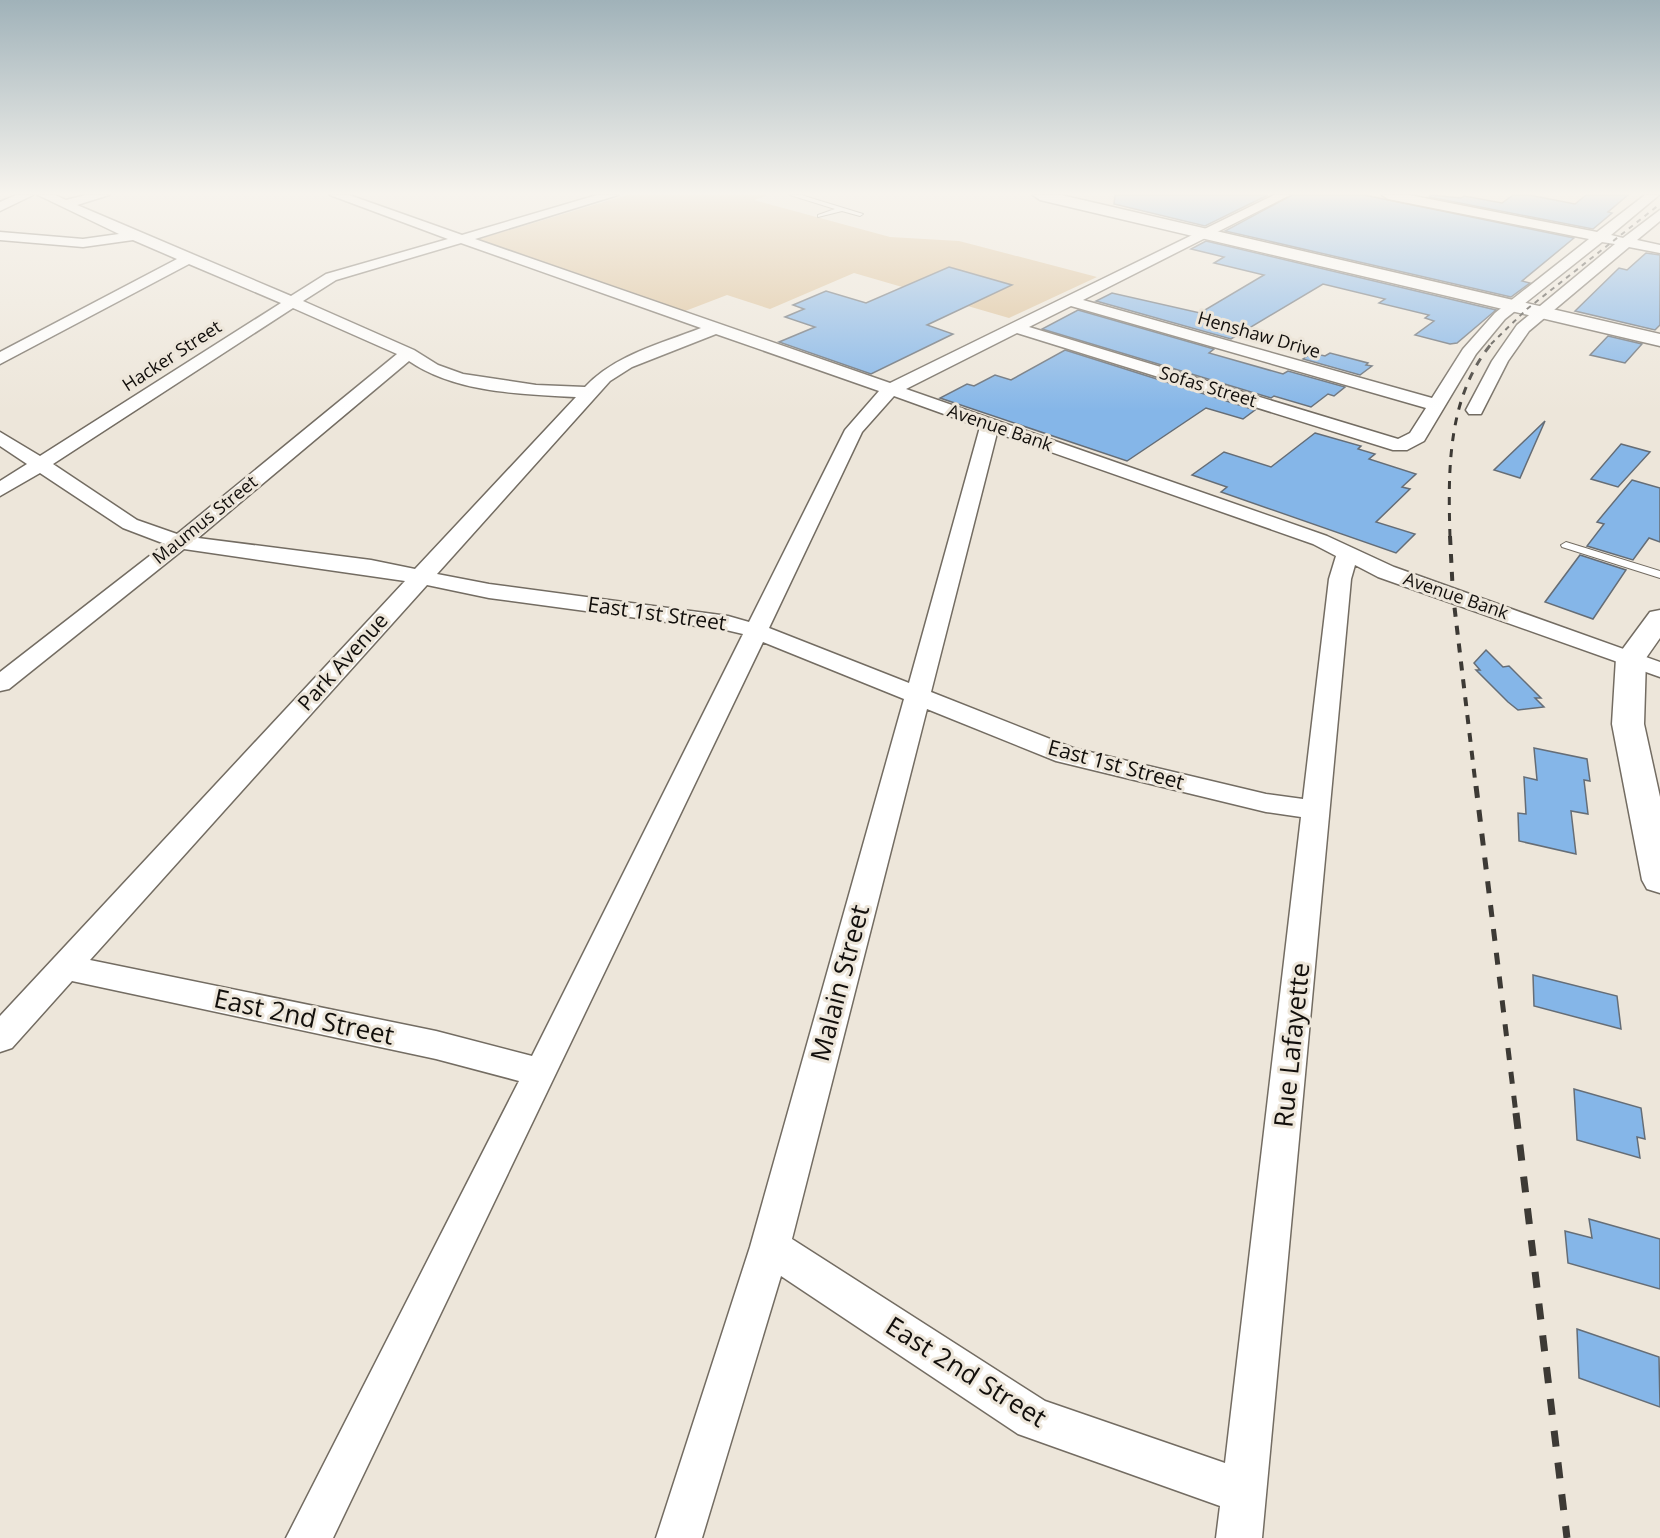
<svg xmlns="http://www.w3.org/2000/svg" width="1660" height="1538" font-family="'Open Sans',sans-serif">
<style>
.green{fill:#dcc199}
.building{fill:#85b6e8;stroke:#656d76;stroke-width:1.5}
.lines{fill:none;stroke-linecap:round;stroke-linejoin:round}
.service-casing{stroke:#736c62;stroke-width:2}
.minor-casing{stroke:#736c62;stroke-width:3}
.primary-casing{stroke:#736c62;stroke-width:3}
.service{fill:#fff;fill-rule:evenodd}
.minor{fill:#fff;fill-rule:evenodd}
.primary{fill:#fff;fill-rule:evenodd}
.rail-far4{stroke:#3d3a35;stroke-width:2;stroke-dasharray:5 5;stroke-linecap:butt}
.rail-far3{stroke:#3d3a35;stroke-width:3;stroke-dasharray:8 8;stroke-linecap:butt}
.rail-far2{stroke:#3d3a35;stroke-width:4;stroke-dasharray:9 9;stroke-linecap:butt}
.rail-far1{stroke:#3d3a35;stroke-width:5;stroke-dasharray:12 12;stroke-linecap:butt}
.rail{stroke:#3d3a35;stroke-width:7;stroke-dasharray:16 16;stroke-linecap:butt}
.labels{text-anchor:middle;stroke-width:6;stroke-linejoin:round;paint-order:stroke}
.far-street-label{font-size:18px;fill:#120f0c;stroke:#ede6da}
.street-label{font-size:21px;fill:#120f0c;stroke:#ede6da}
.near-street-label{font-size:26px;fill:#120f0c;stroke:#ede6da}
</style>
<rect width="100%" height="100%" fill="#ede6da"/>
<!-- green -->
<path class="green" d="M 627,195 L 768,195 L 754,200 L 890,237 L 959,241 L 1097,277 L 1009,318 L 854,273 L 770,309 L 727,295 L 680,313 L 476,240 Z"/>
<!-- building -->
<g class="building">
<path d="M 1115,195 L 1268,195 L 1205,226 L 1114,204 Z"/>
<path d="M 1292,195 L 1364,195 L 1574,238 L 1522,281 L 1530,283 L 1511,297 L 1225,231 Z"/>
<path d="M 1431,195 L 1461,198 L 1464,196 L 1502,203 L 1513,195 L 1529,195 L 1575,204 L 1586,195 L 1628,195 L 1608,212 L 1612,213 L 1593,229 L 1429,197 Z"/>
<path d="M 1206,241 L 1496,310 L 1457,343 L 1450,344 L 1415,335 L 1434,321 L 1425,318 L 1429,315 L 1379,303 L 1385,299 L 1323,284 L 1231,339 L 1096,301 L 1112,293 L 1200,313 L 1264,275 L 1214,263 L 1224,257 L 1191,249 Z"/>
<path d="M 1646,253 L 1660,255 L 1660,325 L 1655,330 L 1575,311 L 1619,268 L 1627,270 Z"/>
<path d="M 949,267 L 1012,285 L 927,325 L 953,334 L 871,374 L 779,342 L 815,327 L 785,317 L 804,309 L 793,305 L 826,291 L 866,303 Z"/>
<path d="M 1078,310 L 1214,349 L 1209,353 L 1283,374 L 1288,371 L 1345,387 L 1334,396 L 1328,394 L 1311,407 L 1274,396 L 1271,398 L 1042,329 Z"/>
<path d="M 1608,336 L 1642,344 L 1625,363 L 1590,355 Z"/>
<path d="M 1065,350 L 1255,410 L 1243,419 L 1206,408 L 1127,461 L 940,398 L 967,384 L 974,386 L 995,375 L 1011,380 Z"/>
<path d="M 1312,353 L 1325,356 L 1330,353 L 1368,363 L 1366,365 L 1372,366 L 1360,375 L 1303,359 Z"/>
<path d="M 1545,421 L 1520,478 L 1494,470 Z"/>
<path d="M 1315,433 L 1361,446 L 1358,449 L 1375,454 L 1369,459 L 1416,474 L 1402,487 L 1410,489 L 1376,522 L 1415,534 L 1396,553 L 1221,492 L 1227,487 L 1192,475 L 1224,452 L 1271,467 Z"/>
<path d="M 1621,444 L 1650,452 L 1618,487 L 1591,479 Z"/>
<path d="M 1632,480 L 1660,488 L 1660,542 L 1649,538 L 1633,560 L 1587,546 L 1604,524 L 1597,522 Z"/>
<path d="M 1580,555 L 1626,570 L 1593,619 L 1545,602 Z"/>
<path d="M 1486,650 L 1503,667 L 1509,666 L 1541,698 L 1535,698 L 1544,707 L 1518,710 L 1508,702 L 1476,670 L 1480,670 L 1474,663 Z"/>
<path d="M 1534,748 L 1587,759 L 1590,781 L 1584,780 L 1588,814 L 1571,811 L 1576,854 L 1519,841 L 1518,813 L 1526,814 L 1524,777 L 1537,780 Z"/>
<path d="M 1533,975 L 1617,996 L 1621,1029 L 1534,1006 Z"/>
<path d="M 1574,1089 L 1641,1108 L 1645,1139 L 1637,1137 L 1640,1158 L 1577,1140 Z"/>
<path d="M 1589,1219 L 1660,1239 L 1660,1289 L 1568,1263 L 1565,1231 L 1592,1238 Z"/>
<path d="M 1577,1329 L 1659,1357 L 1660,1407 L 1579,1378 Z"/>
</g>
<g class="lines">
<defs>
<g id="service">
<path d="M 790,195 L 801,195 L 863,214 L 860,216 L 842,211 L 818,217 L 818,215 L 835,209 Z"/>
<path d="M 1566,542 L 1660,571 L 1660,578 L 1562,547 L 1561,545 Z"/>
</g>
<g id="minor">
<path d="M 16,195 L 33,195 L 0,211 L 0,202 Z"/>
<path d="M 38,195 L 55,195 L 66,200 L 86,195 L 109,195 L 77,205 L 291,296 L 326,274 L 448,239 L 330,195 L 349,195 L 462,235 L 597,195 L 618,195 L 475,239 L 890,383 L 1274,195 L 1290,195 L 1083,300 L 1432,398 L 1463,349 L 1495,313 L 1589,239 L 1388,199 L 1382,195 L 1409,195 L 1597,232 L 1645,195 L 1659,195 L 1611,235 L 1623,238 L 1660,210 L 1660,221 L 1637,240 L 1660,245 L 1660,253 L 1629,247 L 1529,331 L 1508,361 L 1481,414 L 1469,414 L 1466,410 L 1492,361 L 1517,325 L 1615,244 L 1602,242 L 1505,319 L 1476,354 L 1424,441 L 1407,450 L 1393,450 L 1017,333 L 906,389 L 1327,536 L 1394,567 L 1660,662 L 1660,677 L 1378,577 L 1355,565 L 1351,579 L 1262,1538 L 1216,1538 L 1220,1506 L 1018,1434 L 781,1276 L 702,1538 L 656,1538 L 750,1247 L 904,699 L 763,642 L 333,1538 L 286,1538 L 519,1081 L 436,1059 L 72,981 L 12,1048 L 0,1052 L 0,1016 L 405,581 L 184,549 L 9,689 L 0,691 L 0,672 L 165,544 L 123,528 L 40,473 L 0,496 L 0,481 L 27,464 L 0,446 L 0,432 L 40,456 L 281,303 L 189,264 L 0,364 L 0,352 L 177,259 L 133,240 L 83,247 L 0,240 L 0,232 L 83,239 L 119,234 ZM 461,243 L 701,328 C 660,344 615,355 585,387 L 536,385 L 463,374 L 438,365 L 414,350 L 303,301 L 336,280 ZM 1071,306 L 1426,408 L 1410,433 L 1398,439 L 1029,327 ZM 293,308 L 397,354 L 177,534 L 137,520 L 53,464 ZM 716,334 L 879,391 L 845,430 L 749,622 L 728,616 L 489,584 L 437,574 L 610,381 L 632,367 ZM 409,361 C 456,393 520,394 576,397 L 415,569 L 371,560 L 198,538 ZM 894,396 L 980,427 L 909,683 L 769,628 L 862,432 ZM 997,433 L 1313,544 L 1336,556 L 1329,579 L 1303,799 L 1266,794 L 1073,748 L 931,692 ZM 427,585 L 489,598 L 726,630 L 743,634 L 532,1056 L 436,1031 L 90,960 ZM 927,709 L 1056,761 L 1266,812 L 1301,817 L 1225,1463 L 1045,1401 L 792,1239 Z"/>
</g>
<g id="primary">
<path d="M 1033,195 L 1061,195 L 1660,334 L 1660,346 L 1040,200 Z"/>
<path d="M 1660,610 L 1660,638 L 1646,658 L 1644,724 L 1660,797 L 1660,893 L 1647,889 L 1642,880 L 1612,724 L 1616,658 L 1650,612 Z"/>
</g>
</defs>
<!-- service casing -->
<use href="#service" class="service-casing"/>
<!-- minor casing -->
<use href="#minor" class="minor-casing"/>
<!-- primary casing -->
<use href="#primary" class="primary-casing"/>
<!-- service -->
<use href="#service" class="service"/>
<!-- minor -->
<use href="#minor" class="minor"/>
<!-- primary -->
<use href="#primary" class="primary"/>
<!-- rail-far4 -->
<path class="rail-far4" d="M 1491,344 L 1527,309 L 1660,204"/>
<!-- rail-far3 -->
<path class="rail-far3" d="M 1450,537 C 1448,471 1447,397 1492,343"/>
<!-- rail-far2 -->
<path class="rail-far2" d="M 1450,536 L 1453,595 L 1476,788"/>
<!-- rail-far1 -->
<path class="rail-far1" d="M 1476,786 L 1516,1114"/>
<!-- rail -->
<path class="rail" d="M 1516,1113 L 1567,1538"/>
</g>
<!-- sky -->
<linearGradient id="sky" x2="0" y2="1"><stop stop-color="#a0b2b9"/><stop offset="0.47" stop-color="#f7f4ee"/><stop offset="1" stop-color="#f7f4ee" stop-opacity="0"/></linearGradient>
<rect width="1660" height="411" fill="url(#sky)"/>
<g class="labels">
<!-- far-street labels -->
<g class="far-street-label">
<text transform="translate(1259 335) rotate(16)" y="6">Henshaw Drive</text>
<text transform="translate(172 356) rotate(-33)" y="6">Hacker Street</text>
<text transform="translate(1208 387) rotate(17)" y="6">Sofas Street</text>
<text transform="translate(1000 428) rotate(19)" y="6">Avenue Bank</text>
<text transform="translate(205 520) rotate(-39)" y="6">Maumus Street</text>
<text transform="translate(1456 596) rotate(19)" y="6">Avenue Bank</text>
</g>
<!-- street labels -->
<g class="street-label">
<text transform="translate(657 614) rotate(8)" y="7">East 1st Street</text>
<text transform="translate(343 662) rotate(-48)" y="7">Park Avenue</text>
<text transform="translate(1116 765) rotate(15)" y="7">East 1st Street</text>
</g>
<!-- near-street labels -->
<g class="near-street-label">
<text transform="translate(840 983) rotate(-75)" y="9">Malain Street</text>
<text transform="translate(304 1017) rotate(12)" y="9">East 2nd Street</text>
<text transform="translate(1292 1045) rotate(-84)" y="9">Rue Lafayette</text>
<text transform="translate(966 1372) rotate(32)" y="9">East 2nd Street</text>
</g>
</g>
</svg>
